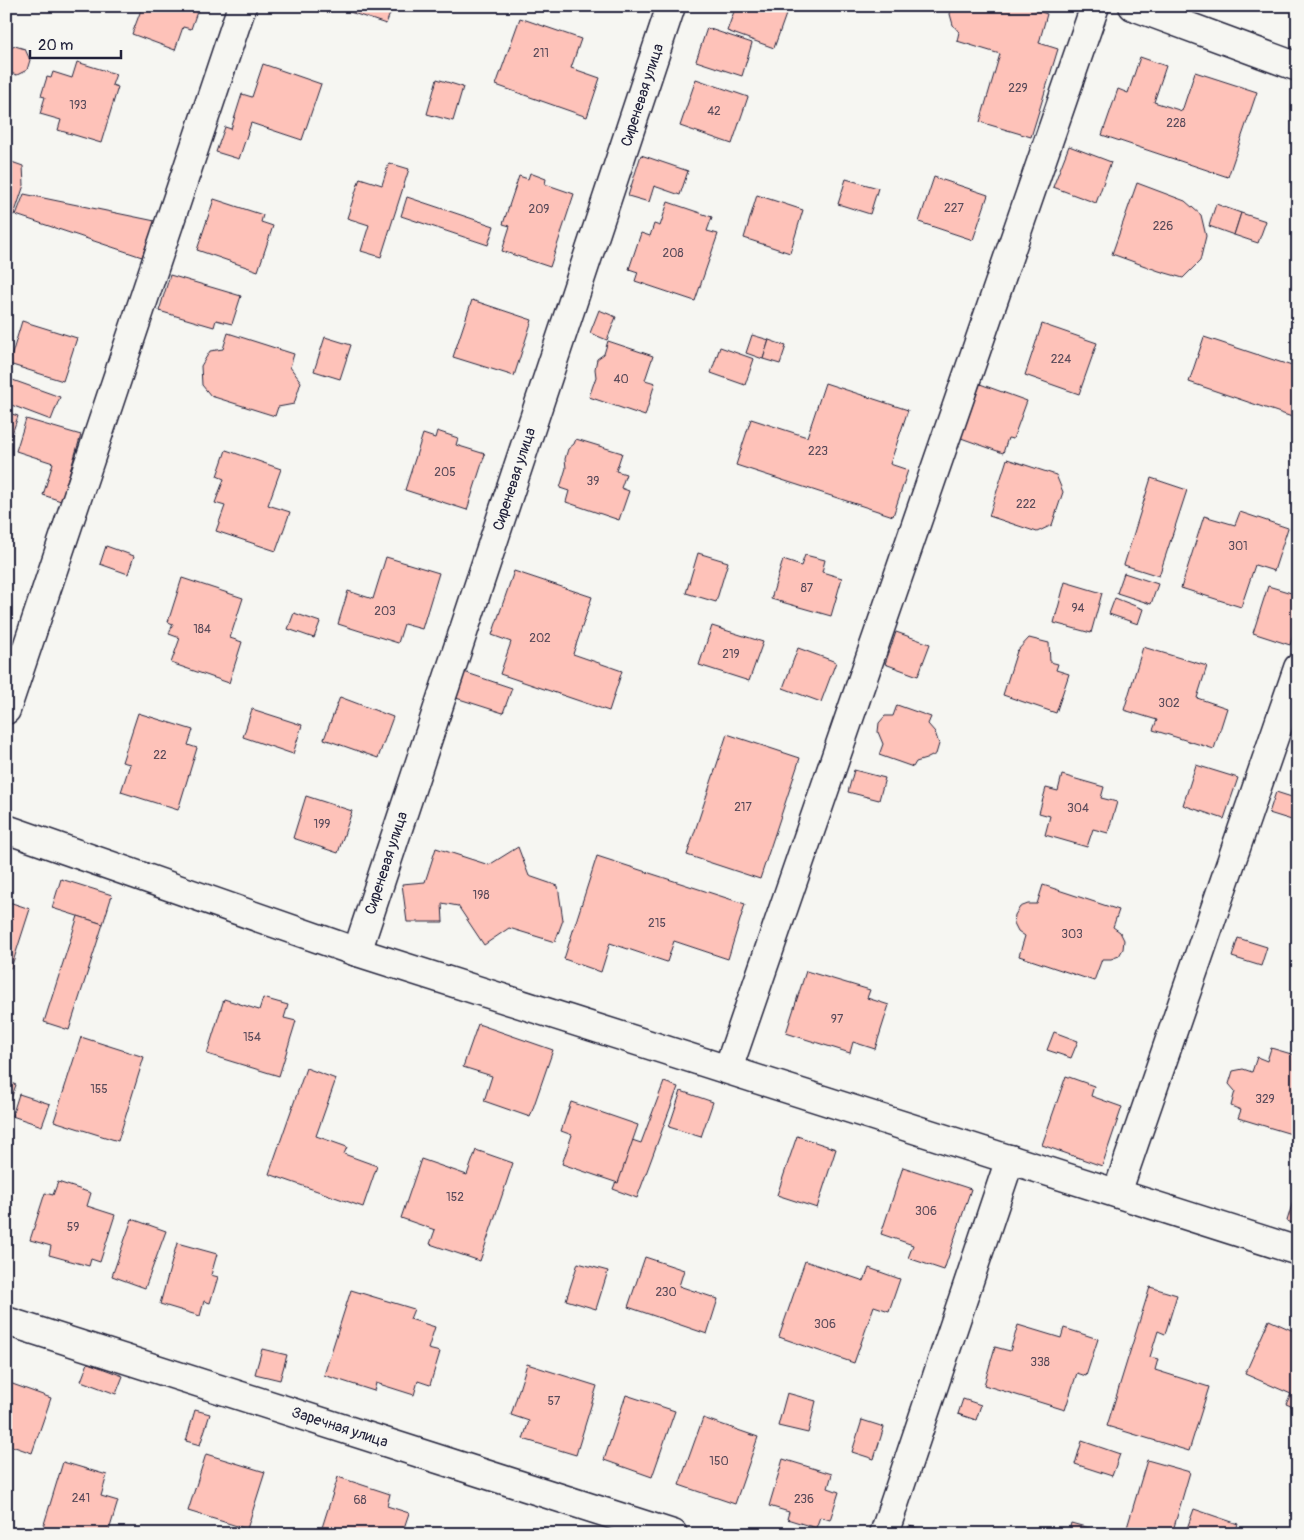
<svg xmlns="http://www.w3.org/2000/svg" width="1304" height="1540" font-family="Pangolin,sans-serif">
<style>
.building{fill:#fec2b9;stroke:#22223b}
.lines{fill:none;stroke-linecap:round;stroke-linejoin:round}
.street-casing{stroke:#22223b;stroke-width:31}
.street{stroke:#f6f6f2;stroke-width:28}
.labels{text-anchor:middle;stroke-width:4;stroke-linejoin:round;paint-order:stroke}
.number-label{font-size:12px;fill:#594a5a}
.street-label{font-size:15px;fill:#22223b;stroke:#f6f6f2}
</style>
<rect width="100%" height="100%" fill="#f6f6f2"/>
<filter id="ink" filterUnits="userSpaceOnUse"><feTurbulence type="fractalNoise" baseFrequency=".02" numOctaves="2"/><feDisplacementMap in="SourceGraphic" scale="10" xChannelSelector="R" yChannelSelector="G"/><feConvolveMatrix kernelMatrix="1 2 1 2 8 2 1 2 1" color-interpolation-filters="sRGB"/></filter>
<g filter="url(#ink)">
<!-- building -->
<g class="building">
<path d="M 133,6 L 191,6 L 198,9 L 191,29 L 183,27 L 175,50 L 132,34 L 141,10 Z"/>
<path d="M 332,6 L 393,6 L 386,24 Z"/>
<path d="M 736,6 L 789,6 L 774,48 L 727,31 Z"/>
<path d="M 952,6 L 1024,6 L 1047,14 L 1039,43 L 1058,49 L 1031,137 L 980,122 L 1000,54 L 957,41 L 959,32 L 953,25 L 950,14 Z"/>
<path d="M 520,18 L 581,39 L 571,68 L 600,78 L 587,117 L 496,85 Z"/>
<path d="M 707,28 L 752,43 L 742,76 L 696,61 Z"/>
<path d="M 15,46 L 25,49 L 30,60 L 27,70 L 17,75 L 6,72 L 6,50 Z"/>
<path d="M 1140,57 L 1166,66 L 1154,102 L 1182,111 L 1195,72 L 1257,92 L 1228,177 L 1102,135 L 1118,89 L 1128,93 Z"/>
<path d="M 77,62 L 116,74 L 112,85 L 118,87 L 101,143 L 58,130 L 61,120 L 40,114 L 45,97 L 41,96 L 47,77 L 51,78 L 53,72 L 72,78 Z"/>
<path d="M 263,64 L 321,84 L 302,140 L 251,123 L 239,159 L 216,152 L 225,127 L 231,129 L 242,94 L 252,97 Z"/>
<path d="M 437,79 L 463,87 L 453,121 L 427,114 Z"/>
<path d="M 696,79 L 748,97 L 732,144 L 680,126 Z"/>
<path d="M 6,144 L 11,146 L 6,160 L 23,166 L 24,185 L 14,215 L 6,213 Z"/>
<path d="M 1069,146 L 1111,162 L 1096,203 L 1053,187 Z"/>
<path d="M 641,155 L 688,171 L 680,195 L 654,186 L 649,202 L 628,196 Z"/>
<path d="M 389,163 L 409,169 L 381,257 L 361,251 L 369,225 L 347,218 L 360,178 L 382,185 Z"/>
<path d="M 530,173 L 546,179 L 545,184 L 574,194 L 550,267 L 502,251 L 510,226 L 503,224 L 519,176 L 528,179 Z"/>
<path d="M 934,177 L 988,195 L 973,240 L 919,222 Z"/>
<path d="M 846,179 L 878,188 L 870,214 L 838,204 Z"/>
<path d="M 1137,183 L 1185,201 L 1201,215 L 1206,236 L 1200,261 L 1183,278 L 1159,271 L 1112,254 Z"/>
<path d="M 24,194 L 155,221 L 142,257 L 16,215 Z"/>
<path d="M 757,195 L 803,210 L 790,253 L 744,238 Z"/>
<path d="M 407,197 L 494,226 L 488,245 L 401,216 Z"/>
<path d="M 214,199 L 263,215 L 261,222 L 273,226 L 258,271 L 197,250 Z"/>
<path d="M 668,202 L 712,217 L 707,231 L 718,234 L 695,301 L 635,281 L 638,272 L 629,269 L 641,233 L 650,236 L 654,224 L 660,226 Z"/>
<path d="M 1216,204 L 1241,213 L 1234,235 L 1209,226 Z"/>
<path d="M 1241,213 L 1266,221 L 1258,243 L 1234,235 Z"/>
<path d="M 170,275 L 241,296 L 232,324 L 216,320 L 214,327 L 159,311 Z"/>
<path d="M 472,300 L 532,320 L 514,376 L 453,357 Z"/>
<path d="M 599,310 L 616,317 L 607,340 L 590,333 Z"/>
<path d="M 22,321 L 77,338 L 63,381 L 9,364 Z"/>
<path d="M 1042,324 L 1097,343 L 1079,394 L 1025,375 Z"/>
<path d="M 228,333 L 294,354 L 290,367 L 301,382 L 294,404 L 278,407 L 275,416 L 211,396 L 202,385 L 201,366 L 210,351 L 223,349 Z"/>
<path d="M 752,335 L 769,340 L 763,359 L 746,353 Z"/>
<path d="M 325,337 L 351,345 L 340,379 L 314,371 Z"/>
<path d="M 1204,337 L 1298,368 L 1298,419 L 1189,382 Z"/>
<path d="M 769,340 L 786,346 L 780,364 L 763,359 Z"/>
<path d="M 608,341 L 653,356 L 645,380 L 655,383 L 645,416 L 589,397 L 596,377 L 595,369 L 597,359 L 604,354 Z"/>
<path d="M 720,347 L 754,359 L 745,385 L 711,373 Z"/>
<path d="M 7,378 L 60,397 L 51,420 L 6,403 Z"/>
<path d="M 825,383 L 908,410 L 890,464 L 908,470 L 893,516 L 736,465 L 751,419 L 807,437 Z"/>
<path d="M 980,384 L 1027,401 L 1013,439 L 1008,438 L 1003,453 L 961,438 Z"/>
<path d="M 6,412 L 18,416 L 7,449 L 6,448 Z"/>
<path d="M 26,419 L 81,435 L 61,501 L 43,495 L 53,463 L 16,451 Z"/>
<path d="M 437,431 L 458,438 L 456,445 L 485,454 L 467,510 L 405,490 L 423,434 L 435,438 Z"/>
<path d="M 576,439 L 622,453 L 616,471 L 626,474 L 621,488 L 629,491 L 619,520 L 566,502 L 569,491 L 560,488 L 566,468 L 565,459 L 568,449 L 574,444 Z"/>
<path d="M 226,450 L 281,469 L 268,505 L 290,512 L 276,551 L 216,531 L 225,506 L 215,503 L 224,479 L 217,476 Z"/>
<path d="M 1007,459 L 1056,475 L 1063,492 L 1052,525 L 1037,532 L 989,516 Z"/>
<path d="M 1151,478 L 1187,490 L 1159,576 L 1124,565 Z"/>
<path d="M 1240,512 L 1288,528 L 1274,571 L 1255,565 L 1241,607 L 1181,588 L 1204,516 L 1235,525 Z"/>
<path d="M 106,546 L 134,556 L 128,574 L 100,564 Z"/>
<path d="M 698,553 L 728,562 L 716,602 L 686,593 Z"/>
<path d="M 805,555 L 825,560 L 822,572 L 842,578 L 831,616 L 771,599 L 783,560 L 801,566 Z"/>
<path d="M 386,557 L 439,573 L 422,629 L 404,624 L 398,643 L 338,624 L 348,591 L 373,599 Z"/>
<path d="M 514,571 L 592,597 L 573,654 L 622,671 L 609,711 L 500,674 L 511,642 L 492,635 Z"/>
<path d="M 1124,573 L 1158,584 L 1151,604 L 1117,593 Z"/>
<path d="M 182,578 L 243,598 L 230,638 L 242,642 L 229,683 L 171,663 L 180,638 L 169,634 L 173,624 L 168,622 Z"/>
<path d="M 1065,582 L 1102,593 L 1091,633 L 1054,623 Z"/>
<path d="M 1268,586 L 1298,595 L 1298,620 L 1290,645 L 1253,633 Z"/>
<path d="M 1115,598 L 1143,609 L 1138,624 L 1109,614 Z"/>
<path d="M 294,613 L 320,622 L 314,638 L 288,629 Z"/>
<path d="M 712,626 L 763,642 L 749,681 L 699,665 Z"/>
<path d="M 896,632 L 930,644 L 918,676 L 885,664 Z"/>
<path d="M 1029,638 L 1049,643 L 1050,662 L 1058,664 L 1056,670 L 1069,674 L 1056,713 L 1003,695 L 1017,651 Z"/>
<path d="M 1143,647 L 1207,666 L 1197,698 L 1227,708 L 1214,749 L 1153,730 L 1157,720 L 1124,710 Z"/>
<path d="M 798,648 L 836,662 L 821,702 L 783,688 Z"/>
<path d="M 464,672 L 512,688 L 503,713 L 456,698 Z"/>
<path d="M 340,697 L 393,717 L 378,758 L 324,739 Z"/>
<path d="M 897,705 L 931,717 L 928,724 L 935,732 L 939,744 L 936,754 L 926,759 L 916,762 L 913,767 L 879,755 L 883,744 L 878,732 L 879,723 L 885,716 L 893,716 Z"/>
<path d="M 252,709 L 302,725 L 293,754 L 243,737 Z"/>
<path d="M 138,713 L 193,730 L 188,745 L 197,748 L 178,810 L 121,792 L 130,764 L 122,762 Z"/>
<path d="M 727,734 L 800,758 L 760,879 L 687,855 Z"/>
<path d="M 1196,765 L 1238,778 L 1224,819 L 1183,805 Z"/>
<path d="M 854,770 L 885,778 L 879,800 L 848,792 Z"/>
<path d="M 1062,775 L 1104,787 L 1101,798 L 1117,802 L 1108,833 L 1093,829 L 1087,847 L 1045,835 L 1050,816 L 1039,813 L 1046,788 L 1058,791 Z"/>
<path d="M 1276,792 L 1298,799 L 1298,822 L 1269,813 Z"/>
<path d="M 306,796 L 352,811 L 338,853 L 293,838 Z"/>
<path d="M 518,847 L 529,876 L 558,886 L 563,920 L 555,942 L 509,928 L 484,945 L 458,906 L 442,903 L 443,922 L 407,922 L 402,884 L 425,882 L 436,848 L 489,865 Z"/>
<path d="M 597,856 L 745,904 L 728,959 L 674,941 L 667,962 L 610,943 L 601,972 L 564,959 Z"/>
<path d="M 61,879 L 112,895 L 103,924 L 52,908 Z"/>
<path d="M 1043,885 L 1119,910 L 1113,927 L 1120,932 L 1124,940 L 1123,949 L 1119,956 L 1111,959 L 1102,959 L 1094,981 L 1019,956 L 1025,936 L 1018,931 L 1014,923 L 1015,915 L 1020,907 L 1028,904 L 1037,904 Z"/>
<path d="M 6,901 L 30,909 L 11,968 L 6,967 Z"/>
<path d="M 78,916 L 103,924 L 69,1030 L 44,1022 Z"/>
<path d="M 1238,938 L 1267,947 L 1261,966 L 1232,957 Z"/>
<path d="M 806,971 L 870,990 L 867,998 L 889,1005 L 875,1049 L 853,1042 L 850,1053 L 786,1033 Z"/>
<path d="M 263,998 L 288,1005 L 284,1018 L 296,1021 L 279,1076 L 207,1054 L 224,999 L 259,1010 Z"/>
<path d="M 478,1024 L 553,1050 L 530,1117 L 484,1101 L 492,1076 L 463,1067 Z"/>
<path d="M 1054,1032 L 1078,1041 L 1071,1058 L 1047,1050 Z"/>
<path d="M 81,1037 L 144,1057 L 118,1141 L 54,1121 Z"/>
<path d="M 1271,1048 L 1298,1056 L 1298,1136 L 1238,1118 L 1241,1110 L 1231,1106 L 1235,1091 L 1229,1084 L 1233,1071 L 1243,1069 L 1252,1072 L 1257,1057 L 1267,1061 Z"/>
<path d="M 306,1068 L 336,1079 L 316,1136 L 347,1147 L 344,1154 L 377,1166 L 363,1207 L 269,1174 Z"/>
<path d="M 1066,1076 L 1094,1086 L 1091,1096 L 1122,1107 L 1102,1166 L 1042,1145 Z"/>
<path d="M 6,1081 L 16,1085 L 6,1111 Z"/>
<path d="M 664,1082 L 678,1087 L 637,1198 L 613,1189 L 632,1140 L 641,1143 Z"/>
<path d="M 681,1091 L 713,1102 L 701,1137 L 669,1127 Z"/>
<path d="M 19,1094 L 50,1104 L 42,1126 L 12,1116 Z"/>
<path d="M 571,1102 L 638,1125 L 618,1183 L 562,1164 L 572,1135 L 561,1131 Z"/>
<path d="M 797,1136 L 836,1149 L 817,1208 L 777,1195 Z"/>
<path d="M 476,1150 L 513,1163 L 480,1261 L 430,1244 L 435,1230 L 401,1218 L 421,1159 L 467,1175 Z"/>
<path d="M 903,1167 L 971,1189 L 944,1270 L 908,1258 L 913,1245 L 881,1234 Z"/>
<path d="M 58,1182 L 91,1193 L 87,1206 L 115,1215 L 100,1262 L 91,1259 L 89,1266 L 49,1255 L 51,1246 L 30,1240 L 45,1193 L 53,1195 Z"/>
<path d="M 1298,1185 L 1298,1225 L 1287,1221 Z"/>
<path d="M 132,1219 L 166,1231 L 145,1288 L 112,1276 Z"/>
<path d="M 177,1243 L 217,1254 L 211,1275 L 218,1277 L 210,1303 L 204,1301 L 200,1316 L 160,1304 Z"/>
<path d="M 645,1257 L 684,1270 L 679,1286 L 718,1299 L 707,1334 L 628,1307 Z"/>
<path d="M 805,1261 L 864,1281 L 869,1268 L 900,1279 L 889,1311 L 874,1306 L 854,1363 L 779,1337 Z"/>
<path d="M 578,1263 L 608,1271 L 596,1309 L 566,1300 Z"/>
<path d="M 1150,1287 L 1177,1295 L 1165,1334 L 1158,1331 L 1150,1357 L 1158,1359 L 1155,1370 L 1209,1387 L 1189,1451 L 1107,1426 Z"/>
<path d="M 351,1290 L 414,1309 L 410,1319 L 435,1327 L 428,1349 L 440,1352 L 430,1385 L 418,1381 L 414,1395 L 376,1383 L 374,1391 L 324,1375 Z"/>
<path d="M 1269,1320 L 1298,1333 L 1298,1409 L 1286,1404 L 1291,1394 L 1245,1374 Z"/>
<path d="M 1018,1325 L 1061,1338 L 1064,1328 L 1098,1339 L 1086,1376 L 1077,1373 L 1065,1410 L 984,1385 L 995,1347 L 1010,1351 Z"/>
<path d="M 262,1349 L 287,1355 L 280,1380 L 255,1374 Z"/>
<path d="M 88,1363 L 123,1376 L 116,1394 L 81,1381 Z"/>
<path d="M 527,1364 L 597,1386 L 576,1455 L 523,1439 L 529,1421 L 511,1415 Z"/>
<path d="M 7,1382 L 51,1398 L 32,1453 L 9,1445 L 6,1453 Z"/>
<path d="M 787,1393 L 816,1401 L 808,1433 L 778,1426 Z"/>
<path d="M 626,1395 L 675,1411 L 652,1477 L 604,1460 Z"/>
<path d="M 963,1399 L 981,1405 L 976,1420 L 958,1414 Z"/>
<path d="M 195,1410 L 210,1414 L 200,1445 L 186,1441 Z"/>
<path d="M 703,1418 L 758,1437 L 735,1504 L 679,1485 Z"/>
<path d="M 862,1420 L 884,1427 L 874,1459 L 852,1452 Z"/>
<path d="M 1082,1441 L 1120,1454 L 1112,1476 L 1075,1464 Z"/>
<path d="M 206,1454 L 265,1472 L 247,1529 L 188,1511 Z"/>
<path d="M 783,1459 L 832,1474 L 828,1488 L 839,1492 L 830,1520 L 820,1517 L 816,1528 L 787,1519 L 789,1512 L 769,1506 Z"/>
<path d="M 1147,1460 L 1190,1472 L 1172,1534 L 1134,1534 L 1126,1531 Z"/>
<path d="M 63,1462 L 107,1475 L 101,1496 L 118,1501 L 108,1534 L 41,1534 Z"/>
<path d="M 338,1477 L 390,1494 L 387,1506 L 409,1513 L 402,1534 L 320,1534 Z"/>
<path d="M 1194,1509 L 1238,1524 L 1234,1534 L 1185,1534 Z"/>
<path d="M 1071,1523 L 1111,1534 L 1059,1534 L 1061,1528 L 1069,1531 Z"/>
<path d="M 909,1526 L 917,1528 L 938,1534 L 907,1534 Z"/>
</g>
<g class="lines">
<defs>
<g id="street">
<path d="M 1133,6 L 1298,67"/>
<path d="M 6,710 L 242,6"/>
<path d="M 6,829 L 357,952 L 1298,1251"/>
<path d="M 357,952 L 671,6"/>
<path d="M 728,1069 L 1095,6"/>
<path d="M 1117,1193 L 1298,668"/>
<path d="M 6,1321 L 673,1534"/>
<path d="M 884,1534 L 1010,1159"/>
</g>
</defs>
<!-- street casing -->
<use href="#street" class="street-casing"/>
<!-- street -->
<use href="#street" class="street"/>
</g>
</g>
<g class="labels">
<!-- number labels -->
<g class="number-label">
<text x="541" y="57">211</text>
<text x="1018" y="92">229</text>
<text x="78" y="109">193</text>
<text x="714" y="115">42</text>
<text x="1176" y="127">228</text>
<text x="954" y="212">227</text>
<text x="539" y="213">209</text>
<text x="1163" y="230">226</text>
<text x="673" y="257">208</text>
<text x="1061" y="363">224</text>
<text x="621" y="383">40</text>
<text x="818" y="455">223</text>
<text x="445" y="476">205</text>
<text x="593" y="485">39</text>
<text x="1026" y="508">222</text>
<text x="1238" y="550">301</text>
<text x="807" y="592">87</text>
<text x="1078" y="612">94</text>
<text x="385" y="615">203</text>
<text x="202" y="633">184</text>
<text x="540" y="642">202</text>
<text x="731" y="658">219</text>
<text x="1169" y="707">302</text>
<text x="160" y="759">22</text>
<text x="743" y="811">217</text>
<text x="1078" y="812">304</text>
<text x="322" y="828">199</text>
<text x="481" y="899">198</text>
<text x="657" y="927">215</text>
<text x="1072" y="938">303</text>
<text x="837" y="1023">97</text>
<text x="252" y="1041">154</text>
<text x="99" y="1093">155</text>
<text x="1265" y="1103">329</text>
<text x="455" y="1201">152</text>
<text x="926" y="1215">306</text>
<text x="73" y="1231">59</text>
<text x="666" y="1296">230</text>
<text x="825" y="1328">306</text>
<text x="1040" y="1366">338</text>
<text x="554" y="1405">57</text>
<text x="719" y="1465">150</text>
<text x="81" y="1502">241</text>
<text x="804" y="1503">236</text>
<text x="360" y="1504">68</text>
</g>
<!-- street labels -->
<g class="street-label">
<text transform="translate(642 95) rotate(-72)" y="5">Сиреневая улица</text>
<text transform="translate(514 479) rotate(-72)" y="5">Сиреневая улица</text>
<text transform="translate(386 863) rotate(-72)" y="5">Сиреневая улица</text>
<text transform="translate(340 1427) rotate(18)" y="5">Заречная улица</text>
</g>
</g>
<!-- margin -->
<rect width="1304" height="1540" fill="none" stroke="#f6f6f2" stroke-width="25"/>
<rect x="12" y="12" width="1279" height="1515" fill="none" stroke="#22223b" stroke-width="2" filter="url(#ink)"/>
<!-- scale -->
<path d="M30 50v8h91v-8" fill="none" stroke="#22223b" stroke-width="2.5"/>
<text x="38" y="50" font-size="15" fill="#22223b" stroke="#f6f6f2" stroke-width="4" paint-order="stroke">20 m</text>
</svg>
